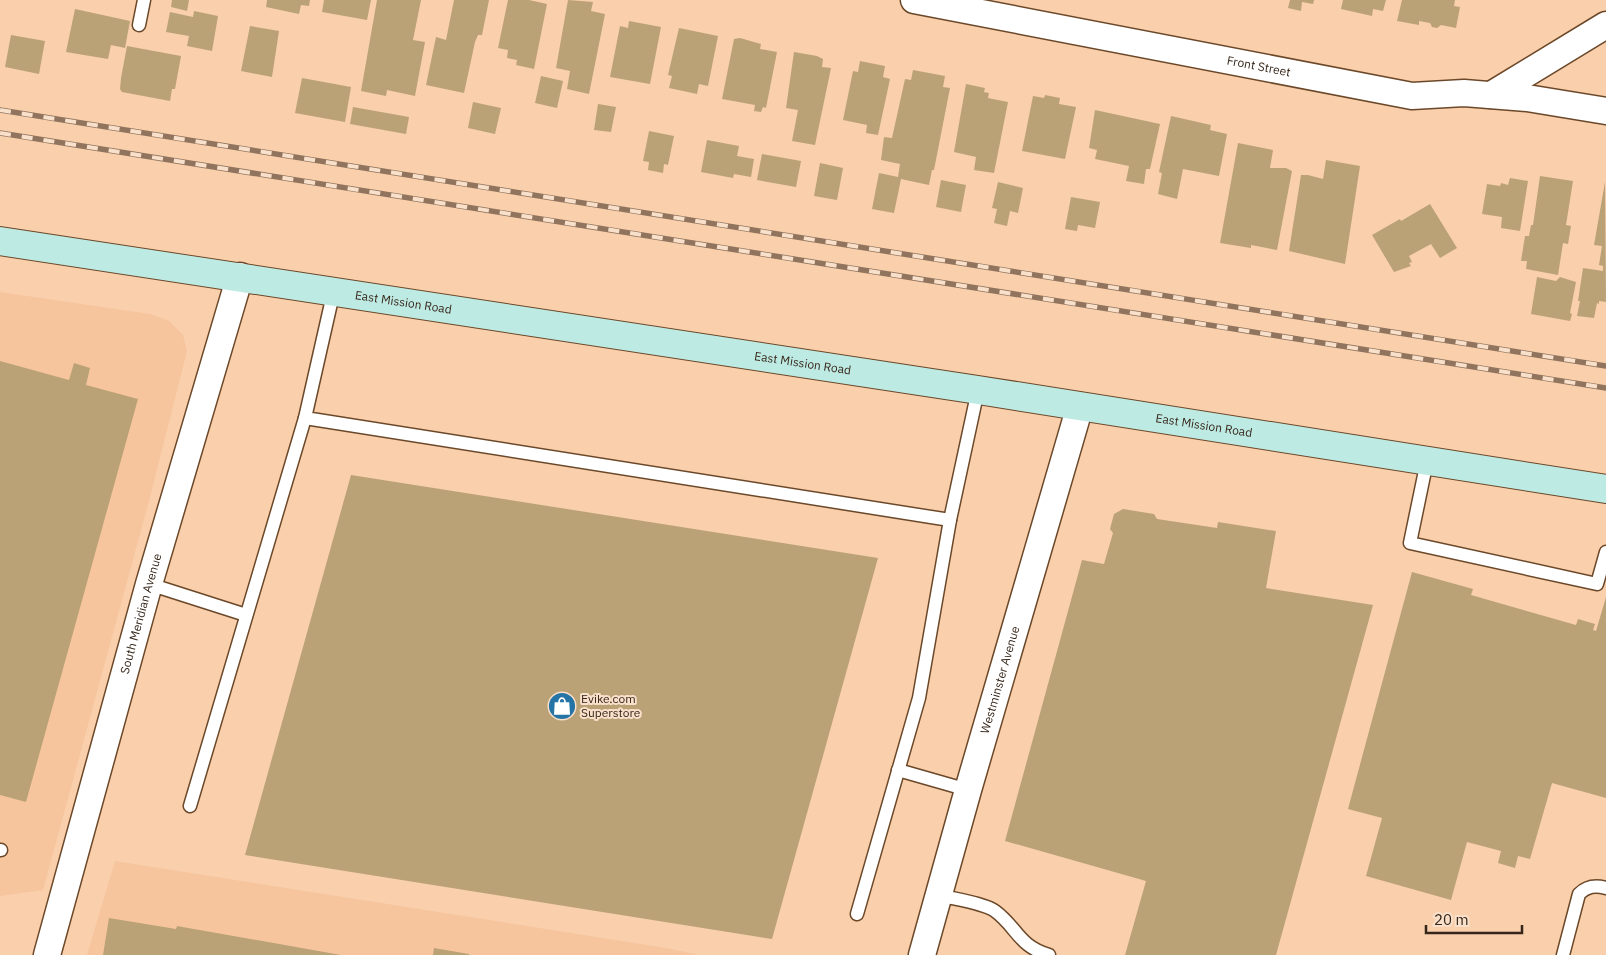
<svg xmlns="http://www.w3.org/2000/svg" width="1606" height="955" font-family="'IBM Plex Sans',sans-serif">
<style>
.built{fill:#f6c59e}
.building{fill:#bba276}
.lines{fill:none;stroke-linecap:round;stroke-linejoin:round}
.lane-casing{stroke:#6b4829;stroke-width:15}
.street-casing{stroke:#6b4829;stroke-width:29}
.secondary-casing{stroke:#6b4829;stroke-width:30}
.lane{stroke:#fff;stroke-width:12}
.street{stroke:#fff;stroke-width:26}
.secondary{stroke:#beeae4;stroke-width:28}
.rail-casing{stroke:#90745d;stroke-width:5.5}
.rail{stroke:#f9e0cb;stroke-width:4;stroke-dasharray:11;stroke-linecap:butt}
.labels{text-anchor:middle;stroke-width:4;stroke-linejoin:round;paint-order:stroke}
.street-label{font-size:12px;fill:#362619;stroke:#f9e0cb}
.poi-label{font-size:12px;fill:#362619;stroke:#f9e0cb;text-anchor:start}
</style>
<rect width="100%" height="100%" fill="#f9cfac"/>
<!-- built -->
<g class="built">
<path d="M 0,292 L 150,314 L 169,321 L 183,335 L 187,351 L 149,501 L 43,890 L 0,896 Z"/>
<path d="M 115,861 L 666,948 L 699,955 L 87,955 Z"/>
</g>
<!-- building -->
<g class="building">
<path d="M 172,0 L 189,0 L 187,11 L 171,7 Z"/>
<path d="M 267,0 L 310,0 L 309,6 L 301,5 L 299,14 L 266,7 Z"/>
<path d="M 324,0 L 371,0 L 367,20 L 322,12 Z"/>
<path d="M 377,0 L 421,0 L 413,40 L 425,42 L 415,96 L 387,90 L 386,96 L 361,91 Z"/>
<path d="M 454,0 L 489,0 L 482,35 L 478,35 L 475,42 L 464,93 L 426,85 L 436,37 L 446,40 Z"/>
<path d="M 508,0 L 529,0 L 547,4 L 534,69 L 516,65 L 517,60 L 507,58 L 508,50 L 498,48 Z"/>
<path d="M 568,0 L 593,2 L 591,11 L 605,14 L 589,94 L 567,89 L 570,71 L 556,68 Z"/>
<path d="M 1290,0 L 1314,0 L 1313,4 L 1302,2 L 1301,11 L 1288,8 Z"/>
<path d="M 1343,0 L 1386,0 L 1383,11 L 1373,9 L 1372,16 L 1341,9 Z"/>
<path d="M 1402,0 L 1455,0 L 1454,6 L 1460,7 L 1456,28 L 1441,25 L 1437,28 L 1432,27 L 1430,23 L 1419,21 L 1419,25 L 1397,21 Z"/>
<path d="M 75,9 L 130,21 L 125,48 L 111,45 L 108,59 L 66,52 Z"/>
<path d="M 194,11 L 218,16 L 212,51 L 187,46 L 189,36 L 166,32 L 170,12 L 193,17 Z"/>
<path d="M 629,21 L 661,27 L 650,84 L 610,77 L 620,26 L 628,28 Z"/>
<path d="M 250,26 L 279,31 L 272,77 L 241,71 Z"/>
<path d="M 679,28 L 718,36 L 708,86 L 699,84 L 697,94 L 669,88 L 672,76 L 668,75 Z"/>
<path d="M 11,35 L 45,41 L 39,74 L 5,67 Z"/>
<path d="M 740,38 L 761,44 L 760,49 L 777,52 L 766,108 L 763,107 L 761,112 L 754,111 L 755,105 L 722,99 L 734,39 Z"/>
<path d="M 127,46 L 181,56 L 175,89 L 172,89 L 170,101 L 122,92 L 120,89 L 121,78 Z"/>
<path d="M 794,52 L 817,56 L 823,59 L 822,67 L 831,68 L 815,145 L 792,141 L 798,110 L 786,108 Z"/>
<path d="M 860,61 L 885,66 L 883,77 L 890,79 L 878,135 L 866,133 L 867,125 L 843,120 L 853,71 L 858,72 Z"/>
<path d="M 913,70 L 945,76 L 943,87 L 950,88 L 934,170 L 932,170 L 929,185 L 901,179 L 894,213 L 872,209 L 879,173 L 898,177 L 900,164 L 881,160 L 884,137 L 892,138 L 905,79 L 911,80 Z"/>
<path d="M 541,76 L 563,81 L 557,108 L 535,103 Z"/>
<path d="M 302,78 L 351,87 L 345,122 L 295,113 Z"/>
<path d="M 966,84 L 985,88 L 984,92 L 989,93 L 988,98 L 1008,102 L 994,173 L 974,170 L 976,157 L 954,152 Z"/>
<path d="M 1045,95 L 1060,98 L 1059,104 L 1076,107 L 1065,159 L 1022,151 L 1033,96 L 1044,98 Z"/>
<path d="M 473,102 L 501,108 L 495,134 L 468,128 Z"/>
<path d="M 598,104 L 616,107 L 611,132 L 594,130 Z"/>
<path d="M 353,107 L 409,117 L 406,134 L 350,124 Z"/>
<path d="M 1095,110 L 1160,124 L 1150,169 L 1146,169 L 1144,184 L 1126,181 L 1129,166 L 1095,159 L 1097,150 L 1089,148 Z"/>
<path d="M 1171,116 L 1211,125 L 1210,130 L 1227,134 L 1219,176 L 1183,169 L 1177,199 L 1158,194 L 1162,173 L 1159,172 Z"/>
<path d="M 649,131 L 674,136 L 668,165 L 664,164 L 663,173 L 648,170 L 649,162 L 643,161 Z"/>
<path d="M 707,140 L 739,146 L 737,156 L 754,159 L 751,177 L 734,174 L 733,178 L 701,172 Z"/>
<path d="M 1238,143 L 1273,150 L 1270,168 L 1286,168 L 1292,171 L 1277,250 L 1251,245 L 1251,248 L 1220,243 Z"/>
<path d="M 762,154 L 801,161 L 796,187 L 757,180 Z"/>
<path d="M 1326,160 L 1360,166 L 1345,264 L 1289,251 L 1301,175 L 1308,175 L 1323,179 Z"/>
<path d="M 820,163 L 843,168 L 837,200 L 814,196 Z"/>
<path d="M 1540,176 L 1573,181 L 1566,225 L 1571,226 L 1568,244 L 1563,243 L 1558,275 L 1526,269 L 1527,261 L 1521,261 L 1525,236 L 1529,236 L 1531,225 L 1533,225 Z"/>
<path d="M 1510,178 L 1528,181 L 1520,231 L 1501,228 L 1502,217 L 1482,214 L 1487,184 L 1500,186 L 1501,183 L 1508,185 Z"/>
<path d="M 941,180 L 966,185 L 961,212 L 936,207 Z"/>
<path d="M 998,182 L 1023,188 L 1018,213 L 1010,211 L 1007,226 L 994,223 L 997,209 L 992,208 Z"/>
<path d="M 1605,182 L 1606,302 L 1599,301 L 1599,304 L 1597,303 L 1594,318 L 1577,316 L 1580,301 L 1578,301 L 1583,268 L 1603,271 L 1603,266 L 1599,265 L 1602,246 L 1594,245 Z"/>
<path d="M 1071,197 L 1100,202 L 1095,228 L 1078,225 L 1077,231 L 1065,229 Z"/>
<path d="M 1430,204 L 1457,248 L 1440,258 L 1431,244 L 1409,256 L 1412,262 L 1409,263 L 1411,266 L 1394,272 L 1372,235 L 1400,219 L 1401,221 Z"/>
<path d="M 1537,277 L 1556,281 L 1560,277 L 1576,282 L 1570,313 L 1572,314 L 1570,321 L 1531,314 Z"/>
<path d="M 0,361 L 69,380 L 74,363 L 90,368 L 86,385 L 138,399 L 26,802 L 0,795 Z"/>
<path d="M 351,475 L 878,558 L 772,939 L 245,855 Z"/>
<path d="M 1123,509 L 1154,514 L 1157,519 L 1217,528 L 1218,522 L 1276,531 L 1266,588 L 1373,605 L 1276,955 L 1125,955 L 1146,881 L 1005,841 L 1082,560 L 1104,564 L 1113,533 L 1110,529 L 1114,514 Z"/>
<path d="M 1412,572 L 1473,589 L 1471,595 L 1576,625 L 1578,619 L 1595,624 L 1593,630 L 1596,631 L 1606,597 L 1606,798 L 1552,783 L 1530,859 L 1518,856 L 1515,868 L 1498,863 L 1501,851 L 1467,842 L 1451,900 L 1366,876 L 1382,818 L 1348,809 Z"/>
<path d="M 109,918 L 176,929 L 177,926 L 341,955 L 103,955 Z"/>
<path d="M 434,948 L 469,954 L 469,955 L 433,955 Z"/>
</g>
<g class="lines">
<defs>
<g id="lane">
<path d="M 139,25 L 144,0"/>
<path d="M 334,290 L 305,418 L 950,520 L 978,390"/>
<path d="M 1427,461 L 1410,543 L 1597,584 L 1606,552"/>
<path d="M 149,584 L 246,615"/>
<path d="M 898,770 L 968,790"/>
<path d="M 190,806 L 305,418"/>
<path d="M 0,850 L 1,850"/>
<path d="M 939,895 C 953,899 984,903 995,911 C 1017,927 1018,946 1049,955"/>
<path d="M 857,914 L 919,698 L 950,520"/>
<path d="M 1563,955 L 1579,894 C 1587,886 1595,885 1606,888"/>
</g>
<g id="street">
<path id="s1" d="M 914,0 L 1412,96 L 1464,93 L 1527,98 L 1606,111"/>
<path d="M 1491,95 L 1606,25"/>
<path id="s2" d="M 47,955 L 149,584 L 240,276"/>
<path id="s3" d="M 922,955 L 968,790 L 1080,406"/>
</g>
<g id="secondary">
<path id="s4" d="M 0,241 L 978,390 L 1606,489"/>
</g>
</defs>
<!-- lane casing -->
<use href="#lane" class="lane-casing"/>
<!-- street casing -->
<use href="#street" class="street-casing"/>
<!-- secondary casing -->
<use href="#secondary" class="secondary-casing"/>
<!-- lane -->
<use href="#lane" class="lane"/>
<!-- street -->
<use href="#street" class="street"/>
<!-- secondary -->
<use href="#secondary" class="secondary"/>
<defs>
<g id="rail">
<path d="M 0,110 L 1606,366"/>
<path d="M 0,133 L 1606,388"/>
</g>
</defs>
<!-- rail casing -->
<use href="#rail" class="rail-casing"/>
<!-- rail -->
<use href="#rail" class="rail"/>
</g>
<!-- icons -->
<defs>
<symbol id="shop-disc" viewBox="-11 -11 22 22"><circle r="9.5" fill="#2574a6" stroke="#f9e0cb"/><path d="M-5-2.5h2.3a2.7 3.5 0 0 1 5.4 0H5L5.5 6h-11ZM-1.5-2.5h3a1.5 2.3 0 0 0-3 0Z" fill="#fff"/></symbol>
</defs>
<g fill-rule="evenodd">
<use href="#shop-disc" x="546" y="690" width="32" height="32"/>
</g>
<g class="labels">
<!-- street labels -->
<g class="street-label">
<text dy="4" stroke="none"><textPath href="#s1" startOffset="351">Front Street</textPath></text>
<text dy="4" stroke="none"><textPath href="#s4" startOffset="408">East Mission Road</textPath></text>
<text dy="4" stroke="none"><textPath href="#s4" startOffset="812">East Mission Road</textPath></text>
<text dy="4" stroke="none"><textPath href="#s4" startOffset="1218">East Mission Road</textPath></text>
<text dy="4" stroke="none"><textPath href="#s2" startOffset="354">South Meridian Avenue</textPath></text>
<text dy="4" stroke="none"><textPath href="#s3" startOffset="286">Westminster Avenue</textPath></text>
</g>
<!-- poi labels -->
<g class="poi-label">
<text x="581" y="703">Evike.com<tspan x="581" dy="14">Superstore</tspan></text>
</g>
</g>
<!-- scale -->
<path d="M1426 925v8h96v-8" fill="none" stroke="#362619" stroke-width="2.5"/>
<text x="1434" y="925" font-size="15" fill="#362619" stroke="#f9e0cb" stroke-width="4" paint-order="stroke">20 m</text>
</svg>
